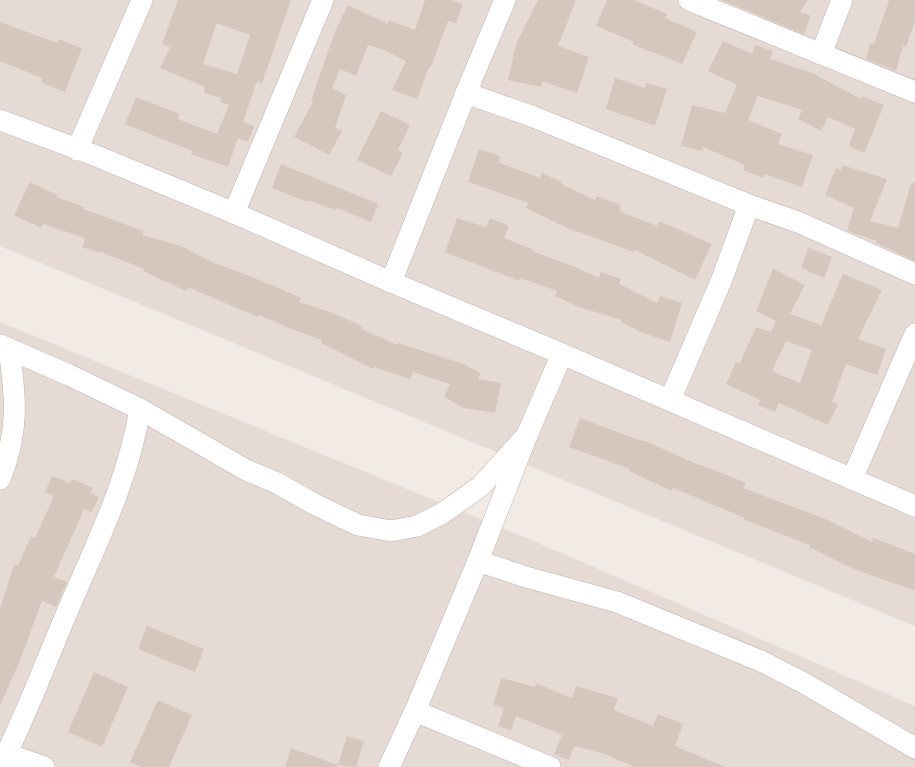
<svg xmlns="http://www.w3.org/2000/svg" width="915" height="767" font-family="'Varela Round',sans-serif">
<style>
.residential{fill:#e6dbd4}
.building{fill:#d6c7be;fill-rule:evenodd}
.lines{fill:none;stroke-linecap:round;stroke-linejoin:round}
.minor-casing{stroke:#c0b4ab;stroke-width:22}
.minor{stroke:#fff;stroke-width:21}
</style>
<rect width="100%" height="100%" fill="#f2ebe5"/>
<!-- residential -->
<g class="residential">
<path d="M 0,0 L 915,0 L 915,626 L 0,246 Z"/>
<path d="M 0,322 L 529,539 L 915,706 L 915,767 L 0,767 Z"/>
</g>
<!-- building -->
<g class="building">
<path d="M 178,0 L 291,0 L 262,83 L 257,81 L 243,122 L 254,126 L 248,142 L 238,138 L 228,167 L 191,154 L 192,151 L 125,124 L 136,97 L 180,114 L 178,119 L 217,134 L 229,105 L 220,102 L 221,98 L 204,93 L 205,87 L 160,68 L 170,47 L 162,44 ZM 217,23 L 250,35 L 237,74 L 203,64 Z"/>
<path d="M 425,0 L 451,0 L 463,4 L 456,23 L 448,21 L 431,67 L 429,67 L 417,99 L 392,90 L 406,61 L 384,50 L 368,45 L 356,76 L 340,69 L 332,88 L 346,95 L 335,128 L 342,131 L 329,155 L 294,137 L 313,102 L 311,101 L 318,80 L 336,29 L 348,5 L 388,24 L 389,20 L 415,30 Z"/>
<path d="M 538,0 L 576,0 L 558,46 L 589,57 L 577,93 L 542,81 L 541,87 L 508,80 L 516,44 Z"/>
<path d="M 607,0 L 634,0 L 667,14 L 665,18 L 697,32 L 682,64 L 650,51 L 650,52 L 632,44 L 634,42 L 596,26 Z"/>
<path d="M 721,0 L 808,0 L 800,12 L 811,16 L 804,34 Z"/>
<path d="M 889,0 L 915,0 L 915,21 L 906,47 L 903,46 L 896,71 L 866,59 L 870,43 L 874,44 Z"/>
<path d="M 0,22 L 57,43 L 58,39 L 82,48 L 65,92 L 41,82 L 42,78 L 0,61 Z"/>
<path d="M 723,41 L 752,54 L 755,45 L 773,51 L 770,59 L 812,73 L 861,99 L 862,96 L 884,105 L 864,153 L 849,146 L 855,129 L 828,117 L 821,131 L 798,119 L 802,110 L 758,96 L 748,120 L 782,134 L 778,144 L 813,155 L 802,187 L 765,174 L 763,178 L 743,170 L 745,165 L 703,147 L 702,151 L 681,146 L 692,105 L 725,113 L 737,85 L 708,71 Z"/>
<path d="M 615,78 L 645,88 L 647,83 L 667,89 L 655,126 L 606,109 Z"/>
<path d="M 381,111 L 410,125 L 398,150 L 403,153 L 391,176 L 357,160 Z"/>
<path d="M 479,149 L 500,156 L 498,162 L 540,178 L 542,173 L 562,182 L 561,184 L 595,200 L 597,196 L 621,205 L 619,211 L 657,226 L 659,221 L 712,244 L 695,280 L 635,250 L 634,252 L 567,228 L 526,208 L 529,203 L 468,182 Z"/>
<path d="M 281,164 L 378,204 L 371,222 L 337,208 L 336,210 L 308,200 L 307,202 L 272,188 Z"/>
<path d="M 842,165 L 887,179 L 870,221 L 898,228 L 911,183 L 915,183 L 915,261 L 876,243 L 877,241 L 847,231 L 854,208 L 825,195 L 836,168 L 841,170 Z"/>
<path d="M 30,182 L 57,195 L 56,197 L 84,207 L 83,209 L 144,231 L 142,235 L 181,246 L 212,262 L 272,285 L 301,298 L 299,302 L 328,311 L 362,326 L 361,329 L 398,345 L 398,343 L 461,363 L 481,373 L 478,379 L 501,383 L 495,413 L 464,408 L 444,397 L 450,384 L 413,372 L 410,379 L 374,367 L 373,369 L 321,343 L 322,340 L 294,330 L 259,315 L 258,317 L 188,287 L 186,291 L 143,271 L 144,269 L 101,252 L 100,253 L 82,247 L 85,238 L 43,224 L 41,228 L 14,215 Z"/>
<path d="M 457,218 L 486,227 L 490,218 L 509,226 L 504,238 L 532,249 L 532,251 L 575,267 L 599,278 L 601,272 L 621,279 L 619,284 L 657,303 L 660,296 L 682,303 L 670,342 L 643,333 L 621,322 L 622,320 L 579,307 L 555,296 L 557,291 L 520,278 L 519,281 L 445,252 Z"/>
<path d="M 808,248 L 832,257 L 824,278 L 801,268 Z"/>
<path d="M 773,269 L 805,285 L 790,314 L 821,325 L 843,274 L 882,290 L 858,339 L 886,349 L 877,375 L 846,364 L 832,402 L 838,404 L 828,425 L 779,403 L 775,412 L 758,405 L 760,400 L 726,384 L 736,362 L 740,363 L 756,327 L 771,332 L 776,321 L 756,311 ZM 786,341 L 812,350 L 800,383 L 772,371 Z"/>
<path d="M 580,418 L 642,441 L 643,440 L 701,466 L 702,465 L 746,483 L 743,488 L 825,519 L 872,542 L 873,538 L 915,554 L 915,591 L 849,567 L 809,547 L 810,545 L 744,520 L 745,518 L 673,488 L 672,491 L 629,471 L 630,469 L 569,447 Z"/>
<path d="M 52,476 L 70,483 L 72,479 L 93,488 L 90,493 L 99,497 L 92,512 L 84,509 L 54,577 L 67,582 L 56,607 L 42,601 L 21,658 L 0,706 L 0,608 L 9,581 L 8,581 L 15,564 L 18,566 L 31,536 L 35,538 L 54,496 L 45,492 Z"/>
<path d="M 147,626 L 204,649 L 195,672 L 138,649 Z"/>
<path d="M 94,672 L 128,687 L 102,747 L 68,732 Z"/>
<path d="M 501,678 L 535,687 L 536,683 L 572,698 L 576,686 L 618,698 L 614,710 L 653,726 L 658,714 L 683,724 L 675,746 L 725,767 L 635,767 L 602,753 L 574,746 L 569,760 L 554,754 L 562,735 L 516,716 L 511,731 L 498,726 L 504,708 L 493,705 Z"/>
<path d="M 158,700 L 192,715 L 169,767 L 141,767 L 130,762 Z"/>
<path d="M 347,736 L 364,741 L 356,767 L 338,765 Z"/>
<path d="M 291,748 L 338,765 L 337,767 L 285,767 Z"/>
</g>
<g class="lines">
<defs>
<g id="minor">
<path d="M 689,0 L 915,92"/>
<path d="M 821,54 L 842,0"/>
<path d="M 466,93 L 534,117 L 749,205 L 798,222 L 915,274"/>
<path d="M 0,120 L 99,157 L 234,213 L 391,282 L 562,354 L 915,506"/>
<path d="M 77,150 L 142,0"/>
<path d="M 234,213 L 323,0"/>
<path d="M 391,282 L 466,93 L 505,0"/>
<path d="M 0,345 L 69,375 L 140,409 L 246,470 L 277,483 L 314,504 L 358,525 L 391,531 L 417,526 L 443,513 L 481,486 L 527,435"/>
<path d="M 670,400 L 722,279 L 749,205"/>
<path d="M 0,479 C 19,432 16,398 9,349"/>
<path d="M 852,479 L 915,334"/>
<path d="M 478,561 L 526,577 L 617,602 L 761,661 L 804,683 L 915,748"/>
<path d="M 415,711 L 550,767"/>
<path d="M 7,754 L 44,767"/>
<path d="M 0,767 C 25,718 44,667 65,617 C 94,548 128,483 140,409"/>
<path d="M 389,767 L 415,711 L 478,561 L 527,435 L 562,354"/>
</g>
</defs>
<!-- minor casing -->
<use href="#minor" class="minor-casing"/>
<!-- minor -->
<use href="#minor" class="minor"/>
</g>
</svg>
